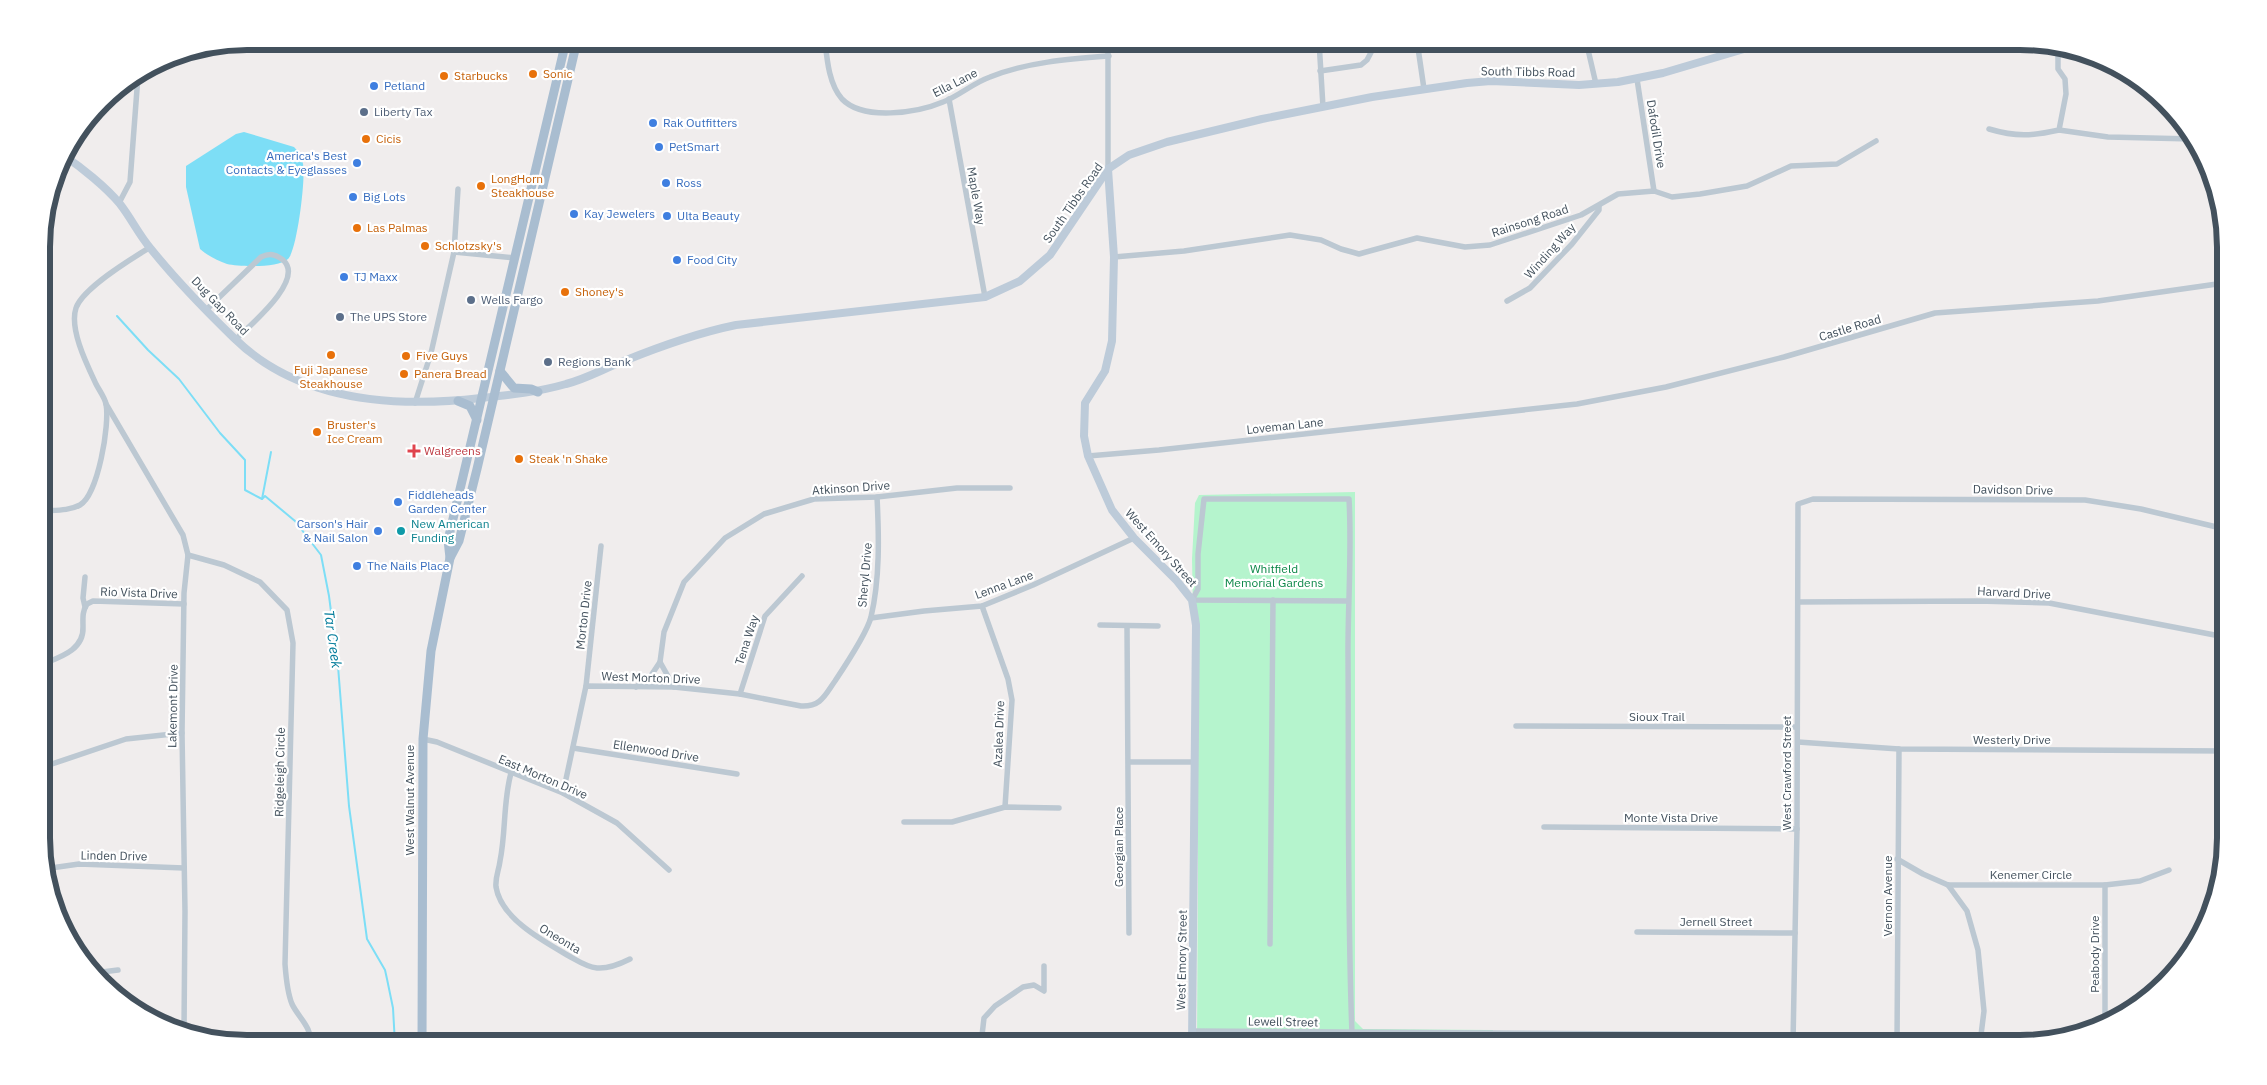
<svg xmlns="http://www.w3.org/2000/svg" width="2267" height="1085" font-family="'IBM Plex Sans',sans-serif">
<style>
.green{fill:#b5f4cd}
.water{fill:#7ddef6}
.lines{fill:none;stroke-linecap:round;stroke-linejoin:round}
.stream{stroke:#7ddef6;stroke-width:2}
.street{stroke:#bcc8d2;stroke-width:5.5}
.secondary{stroke:#bdcbd9;stroke-width:8}
.primary{stroke:#a9bdd0;stroke-width:9}
.food-dot{fill:#e8710a;stroke:#fff;stroke-width:2}
.shop-dot{fill:#3f7fe0;stroke:#fff;stroke-width:2}
.service-dot{fill:#5c6f8a;stroke:#fff;stroke-width:2}
.health-dot{fill:#e0444e;stroke:#fff;stroke-width:2}
.culture-dot{fill:#0f9aa8;stroke:#fff;stroke-width:2}
.labels{text-anchor:middle;stroke-width:4.5;stroke-linejoin:round;paint-order:stroke}
.street-label{font-size:12px;fill:#43515d;stroke:#fff}
.food-label{font-size:12px;fill:#c56008;stroke:#fff;text-anchor:start}
.shop-label{font-size:12px;fill:#366cbe;stroke:#fff;text-anchor:start}
.service-label{font-size:12px;fill:#4e5e75;stroke:#fff;text-anchor:start}
.health-label{font-size:12px;fill:#be3a42;stroke:#fff;text-anchor:start}
.culture-label{font-size:12px;fill:#0d838f;stroke:#fff;text-anchor:start}
.park-label{font-size:12px;fill:#0c8748;stroke:#fff}
.water-label{font-size:14px;font-style:italic;fill:#037c9b;stroke:#fff}
.rim{fill:none;stroke:#43515d;stroke-width:6}
</style>
<rect width="100%" height="100%" fill="#f0eded"/>
<!-- green -->
<path class="green" d="M 1355,492 L 1355,1021 L 1363,1029 L 1493,1030 L 1494,1043 L 1197,1044 L 1198,860 L 1192,559 L 1195,503 L 1199,495 Z"/>
<!-- water -->
<path class="water" d="M 244,132 L 294,147 C 299,152 302,157 303,164 C 306,177 297,251 288,259 C 278,268 240,267 227,264 C 218,261 208,256 200,249 L 186,187 L 186,166 L 236,134 Z"/>
<g class="lines">
<!-- stream -->
<g class="stream">
<path d="M 117,316 L 148,350 L 179,379 L 220,433 L 245,460 L 245,490 L 262,499 L 265,496 L 295,521 L 321,555 L 329,596 L 338,666 L 349,806 L 367,939 L 385,970 L 387,979 L 393,1008 L 395,1044"/>
<path d="M 262,499 L 271,452"/>
</g>
<!-- street -->
<g class="street">
<path d="M 825,41 C 827,60 829,84 842,99 C 863,121 917,113 943,102 C 959,96 973,83 990,77 C 1027,62 1069,59 1109,56"/>
<path d="M 1108,41 L 1108,169"/>
<path d="M 1319,41 L 1323,107"/>
<path d="M 1417,41 L 1424,89"/>
<path d="M 1586,41 L 1596,84"/>
<path d="M 1320,71 L 1361,65 L 1367,60 L 1377,41"/>
<path d="M 1637,79 L 1654,191"/>
<path d="M 949,99 L 985,297"/>
<path d="M 1989,129 C 2016,137 2032,136 2059,130 L 2066,94 L 2065,79 L 2058,69 L 2058,49"/>
<path d="M 2059,130 L 2108,137 L 2193,139"/>
<path d="M 458,189 L 454,252 L 515,258"/>
<path d="M 119,203 L 130,182 L 138,76"/>
<path d="M 1114,257 L 1184,251 L 1290,235 L 1321,240 L 1341,249 L 1359,254 L 1417,238 L 1465,247 L 1490,245 L 1581,215 L 1618,194 L 1654,191 L 1672,197 L 1700,194 L 1747,186 L 1791,166 L 1837,164 L 1876,141"/>
<path d="M 1507,301 L 1530,288 L 1572,244 L 1599,210 L 1599,206"/>
<path d="M 206,310 L 261,257 C 270,253 275,254 283,260 C 306,280 248,327 235,340"/>
<path d="M 415,403 L 431,353 L 454,252"/>
<path d="M 106,404 L 183,535 L 188,555 L 184,593 L 182,733 L 185,911 L 184,1031"/>
<path d="M 1088,456 L 1159,450 L 1577,404 L 1666,387 L 1784,357 L 1935,313 L 2098,301 L 2224,283"/>
<path d="M 42,511 C 55,510 69,511 80,505 C 98,495 110,424 106,404 C 105,398 99,390 96,384 C 87,365 69,329 76,308 C 83,288 131,259 149,248"/>
<path d="M 188,555 L 224,565 L 260,582 L 287,610 L 293,643 L 285,964 C 286,977 287,992 292,1004 C 298,1017 313,1028 310,1044"/>
<path d="M 1348,601 L 1192,600 L 1198,589 L 1198,554 L 1204,499 L 1349,499 C 1352,550 1348,600 1348,651 C 1349,778 1347,905 1352,1033"/>
<path d="M 1798,602 L 1978,601 L 2049,603 L 2225,637"/>
<path d="M 982,606 L 1008,679 L 1012,700 L 1005,807"/>
<path d="M 85,607 L 83,598 L 85,577"/>
<path d="M 871,618 L 924,611 L 982,606 L 1033,585 L 1134,538"/>
<path d="M 1100,625 L 1158,626"/>
<path d="M 1127,626 L 1129,933"/>
<path d="M 43,664 C 60,657 84,650 83,627 C 83,618 82,612 87,604 L 93,601 L 184,604"/>
<path d="M 586,686 L 601,546"/>
<path d="M 636,687 L 650,677 L 660,662"/>
<path d="M 674,687 L 660,662 L 664,632 L 684,582 L 725,538 L 764,514 L 814,499 L 877,497 L 957,488 L 1010,488"/>
<path d="M 740,694 L 765,616 L 802,576"/>
<path d="M 1516,726 L 1797,727"/>
<path d="M 423,739 L 437,742 L 563,793 L 617,823 L 669,870"/>
<path d="M 1798,742 L 1899,749 L 2226,751"/>
<path d="M 573,748 L 737,774"/>
<path d="M 1129,762 L 1195,762"/>
<path d="M 43,767 L 126,739 L 182,733"/>
<path d="M 511,773 C 503,802 506,832 500,861 C 499,870 495,877 496,887 C 501,919 545,942 569,956 C 578,961 587,967 597,968 C 608,969 620,964 630,959"/>
<path d="M 563,793 L 586,686 L 674,687 L 740,694 L 801,706 C 821,707 825,695 835,681 C 845,666 867,633 871,617 C 880,579 879,536 877,497"/>
<path d="M 904,822 L 952,822 L 1005,807 L 1059,808"/>
<path d="M 1544,827 L 1797,829"/>
<path d="M 1897,859 L 1923,874 L 1948,885 L 2105,885 L 2140,881 L 2169,870"/>
<path d="M 44,869 L 79,864 L 184,868"/>
<path d="M 1948,885 L 1967,911 L 1978,950 L 1984,1011 L 1980,1043"/>
<path d="M 2105,885 L 2105,1024"/>
<path d="M 1637,932 L 1795,933"/>
<path d="M 1270,944 L 1273,600"/>
<path d="M 94,973 L 118,970"/>
<path d="M 1192,1031 L 1794,1035"/>
<path d="M 1490,1034 L 1491,1043"/>
<path d="M 1793,1043 L 1797,829 L 1798,504 L 1813,499 L 2085,500 L 2141,509 L 2225,529"/>
<path d="M 1897,1043 L 1899,749"/>
<path d="M 981,1044 L 984,1018 L 995,1006 L 1023,987 L 1034,985 L 1044,991 L 1044,966"/>
</g>
<!-- secondary -->
<g class="secondary">
<path d="M 63,155 C 81,167 106,187 120,204 C 131,218 139,235 151,249 C 176,280 205,310 234,338 C 299,402 396,408 481,398 C 510,395 538,392 566,384 C 586,379 605,368 624,361 C 661,346 697,333 736,325 L 985,297 L 1020,281 L 1050,255 L 1108,169 L 1129,155 L 1167,142 L 1262,119 L 1372,97 L 1467,83 L 1491,81 L 1579,85 L 1618,82 L 1663,73 L 1771,41"/>
<path d="M 1108,169 L 1114,257 L 1112,341 L 1105,371 L 1085,403 L 1084,436 L 1088,456 L 1112,510 L 1134,538 L 1177,581 L 1192,600 L 1196,625 L 1192,1044"/>
</g>
<!-- primary -->
<g class="primary">
<path d="M 500,371 L 514,388 L 531,389 L 538,392"/>
<path d="M 458,401 L 470,406 L 477,420"/>
<path d="M 450,558 L 448,540 L 566,41"/>
<path d="M 422,1044 L 423,739 L 431,651 L 450,558 L 459,541 L 477,469 L 577,41"/>
</g>
</g>
<!-- markers -->
<g class="food-dot">
<circle cx="533" cy="74" r="5"/>
<circle cx="444" cy="76" r="5"/>
<circle cx="366" cy="139" r="5"/>
<circle cx="481" cy="186" r="5"/>
<circle cx="357" cy="228" r="5"/>
<circle cx="425" cy="246" r="5"/>
<circle cx="565" cy="292" r="5"/>
<circle cx="331" cy="355" r="5"/>
<circle cx="406" cy="356" r="5"/>
<circle cx="404" cy="374" r="5"/>
<circle cx="317" cy="432" r="5"/>
<circle cx="519" cy="459" r="5"/>
</g>
<g class="shop-dot">
<circle cx="374" cy="86" r="5"/>
<circle cx="653" cy="123" r="5"/>
<circle cx="659" cy="147" r="5"/>
<circle cx="357" cy="163" r="5"/>
<circle cx="666" cy="183" r="5"/>
<circle cx="353" cy="197" r="5"/>
<circle cx="574" cy="214" r="5"/>
<circle cx="667" cy="216" r="5"/>
<circle cx="677" cy="260" r="5"/>
<circle cx="344" cy="277" r="5"/>
<circle cx="398" cy="502" r="5"/>
<circle cx="378" cy="531" r="5"/>
<circle cx="357" cy="566" r="5"/>
</g>
<g class="service-dot">
<circle cx="364" cy="112" r="5"/>
<circle cx="471" cy="300" r="5"/>
<circle cx="340" cy="317" r="5"/>
<circle cx="548" cy="362" r="5"/>
</g>
<path class="health-dot" d="M411.5 443.5h5v5h5v5h-5v5h-5v-5h-5v-5h5z"/>
<circle class="culture-dot" cx="401" cy="531" r="5"/>
<g class="labels">
<!-- street labels -->
<g class="street-label">
<text transform="translate(1528 72) rotate(1)" y="4">South Tibbs Road</text>
<text transform="translate(955 83) rotate(-27)" y="4">Ella Lane</text>
<text transform="translate(1656 134) rotate(81)" y="4">Dafodil Drive</text>
<text transform="translate(976 196) rotate(80)" y="4">Maple Way</text>
<text transform="translate(1073 203) rotate(-55)" y="4">South Tibbs Road</text>
<text transform="translate(1530 221) rotate(-18)" y="4">Rainsong Road</text>
<text transform="translate(1550 251) rotate(-48)" y="4">Winding Way</text>
<text transform="translate(220 306) rotate(46)" y="4">Dug Gap Road</text>
<text transform="translate(1850 328) rotate(-17)" y="4">Castle Road</text>
<text transform="translate(1285 426) rotate(-6)" y="4">Loveman Lane</text>
<text transform="translate(851 488) rotate(-4)" y="4">Atkinson Drive</text>
<text transform="translate(2013 490) rotate(1)" y="4">Davidson Drive</text>
<text transform="translate(1161 548) rotate(48)" y="4">West Emory Street</text>
<text transform="translate(865 575) rotate(-85)" y="4">Sheryl Drive</text>
<text transform="translate(1004 585) rotate(-20)" y="4">Lenna Lane</text>
<text transform="translate(139 593) rotate(2)" y="4">Rio Vista Drive</text>
<text transform="translate(2014 593) rotate(3)" y="4">Harvard Drive</text>
<text transform="translate(584 615) rotate(-84)" y="4">Morton Drive</text>
<text transform="translate(747 640) rotate(-72)" y="4">Tena Way</text>
<text transform="translate(651 678) rotate(2)" y="4">West Morton Drive</text>
<text transform="translate(173 706) rotate(-89)" y="4">Lakemont Drive</text>
<text x="1657" y="721">Sioux Trail</text>
<text transform="translate(999 734) rotate(-88)" y="4">Azalea Drive</text>
<text x="2012" y="744">Westerly Drive</text>
<text transform="translate(656 751) rotate(9)" y="4">Ellenwood Drive</text>
<text transform="translate(280 772) rotate(-89)" y="4">Ridgeleigh Circle</text>
<text transform="translate(1787 773) rotate(-90)" y="4">West Crawford Street</text>
<text transform="translate(543 777) rotate(23)" y="4">East Morton Drive</text>
<text transform="translate(410 800) rotate(-90)" y="4">West Walnut Avenue</text>
<text x="1671" y="822">Monte Vista Drive</text>
<text transform="translate(1119 847) rotate(-90)" y="4">Georgian Place</text>
<text transform="translate(114 856) rotate(1)" y="4">Linden Drive</text>
<text x="2031" y="879">Kenemer Circle</text>
<text transform="translate(1888 896) rotate(-90)" y="4">Vernon Avenue</text>
<text x="1716" y="926">Jernell Street</text>
<text transform="translate(560 939) rotate(31)" y="4">Oneonta</text>
<text transform="translate(2095 954) rotate(-90)" y="4">Peabody Drive</text>
<text transform="translate(1182 960) rotate(-89)" y="4">West Emory Street</text>
<text transform="translate(1283 1022) rotate(1)" y="4">Lewell Street</text>
</g>
<!-- food labels -->
<g class="food-label">
<text x="543" y="78">Sonic</text>
<text x="454" y="80">Starbucks</text>
<text x="376" y="143">Cicis</text>
<text x="491" y="183">LongHorn<tspan x="491" dy="14">Steakhouse</tspan></text>
<text x="367" y="232">Las Palmas</text>
<text x="435" y="250">Schlotzsky's</text>
<text x="575" y="296">Shoney's</text>
<text x="416" y="360">Five Guys</text>
<text x="331" y="374" text-anchor="middle">Fuji Japanese<tspan x="331" dy="14">Steakhouse</tspan></text>
<text x="414" y="378">Panera Bread</text>
<text x="327" y="429">Bruster's<tspan x="327" dy="14">Ice Cream</tspan></text>
<text x="529" y="463">Steak 'n Shake</text>
</g>
<!-- shop labels -->
<g class="shop-label">
<text x="384" y="90">Petland</text>
<text x="663" y="127">Rak Outfitters</text>
<text x="669" y="151">PetSmart</text>
<text x="347" y="160" text-anchor="end">America's Best<tspan x="347" dy="14">Contacts &amp; Eyeglasses</tspan></text>
<text x="676" y="187">Ross</text>
<text x="363" y="201">Big Lots</text>
<text x="584" y="218">Kay Jewelers</text>
<text x="677" y="220">Ulta Beauty</text>
<text x="687" y="264">Food City</text>
<text x="354" y="281">TJ Maxx</text>
<text x="408" y="499">Fiddleheads<tspan x="408" dy="14">Garden Center</tspan></text>
<text x="368" y="528" text-anchor="end">Carson's Hair<tspan x="368" dy="14">&amp; Nail Salon</tspan></text>
<text x="367" y="570">The Nails Place</text>
</g>
<!-- service labels -->
<g class="service-label">
<text x="374" y="116">Liberty Tax</text>
<text x="481" y="304">Wells Fargo</text>
<text x="350" y="321">The UPS Store</text>
<text x="558" y="366">Regions Bank</text>
</g>
<!-- health labels -->
<g class="health-label">
<text x="424" y="455">Walgreens</text>
</g>
<!-- culture labels -->
<g class="culture-label">
<text x="411" y="528">New American<tspan x="411" dy="14">Funding</tspan></text>
</g>
<!-- park labels -->
<g class="park-label">
<text x="1274" y="573">Whitfield<tspan x="1274" dy="14">Memorial Gardens</tspan></text>
</g>
<!-- water labels -->
<g class="water-label">
<text transform="translate(333 639) rotate(82)" y="5">Tar Creek</text>
</g>
</g>
<!-- crop -->
<path d="M0 0H2267V1085H0ZM247 50H2020A197 197 0 0 1 2217 247V838A197 197 0 0 1 2020 1035H247A197 197 0 0 1 50 838V247A197 197 0 0 1 247 50Z" fill="#fff" fill-rule="evenodd"/>
<path class="rim" d="M247 50H2020A197 197 0 0 1 2217 247V838A197 197 0 0 1 2020 1035H247A197 197 0 0 1 50 838V247A197 197 0 0 1 247 50Z"/>
</svg>
